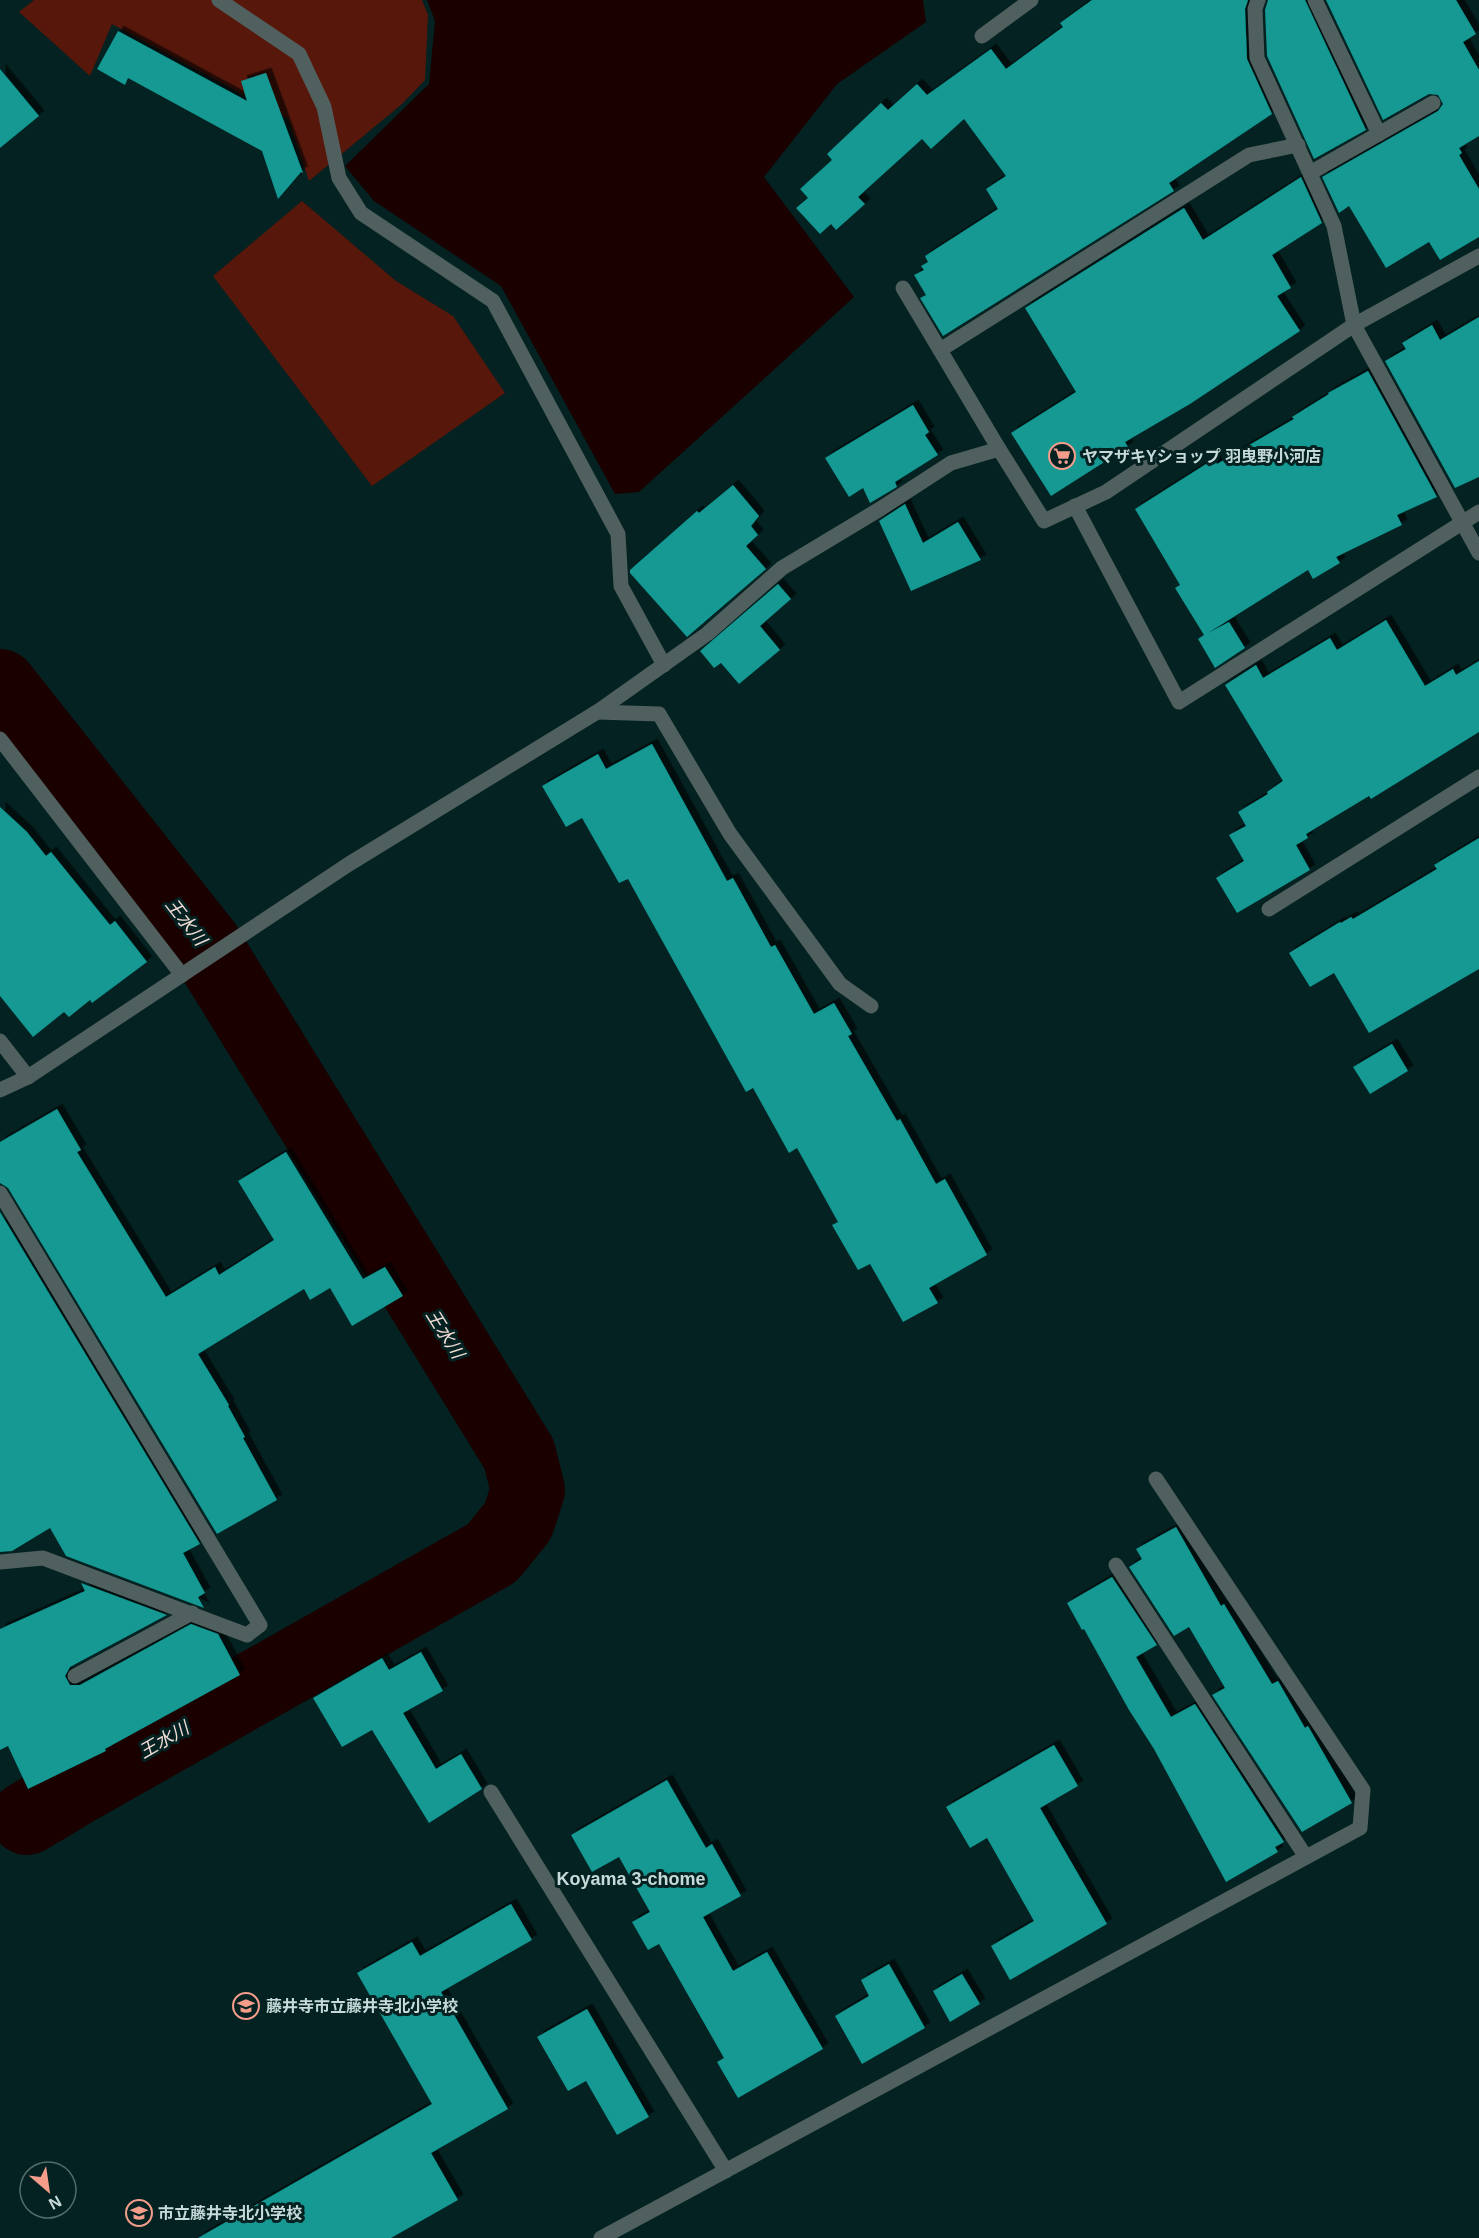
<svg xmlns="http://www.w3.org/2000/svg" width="1479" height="2238" font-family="Arial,'Noto Sans JP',sans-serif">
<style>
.green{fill:#58170b}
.water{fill:#1b0000}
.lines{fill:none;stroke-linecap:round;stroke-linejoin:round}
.river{stroke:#1b0000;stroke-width:74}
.building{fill:#129893;filter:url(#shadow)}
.lane{stroke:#4f605e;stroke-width:15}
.street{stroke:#4f605e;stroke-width:15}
.labels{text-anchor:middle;stroke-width:6;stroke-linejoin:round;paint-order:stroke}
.poi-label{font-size:16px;font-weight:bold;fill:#c6dbd9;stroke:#032221;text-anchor:start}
.water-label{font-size:18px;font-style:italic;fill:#f4ddd7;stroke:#032221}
.neighbourhood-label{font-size:18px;font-weight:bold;fill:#c6dbd9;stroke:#032221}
</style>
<defs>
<filter id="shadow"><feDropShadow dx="5.5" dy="-5.5" stdDeviation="0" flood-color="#0009"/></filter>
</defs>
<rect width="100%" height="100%" fill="#032221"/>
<!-- green -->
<g class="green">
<path d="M 34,0 L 422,0 L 428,15 L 425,80 L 402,104 L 309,181 L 288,119 L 112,24 L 90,76 L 19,12 Z"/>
<path d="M 302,201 L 396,281 L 453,316 L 505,393 L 372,486 L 213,276 Z"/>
</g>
<!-- water -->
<path class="water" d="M 427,0 L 923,0 L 926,22 L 837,84 L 764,177 L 854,297 L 639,492 L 615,494 L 501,286 L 374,201 L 345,166 L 429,84 L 435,21 Z"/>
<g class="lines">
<!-- river -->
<path class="river" d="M 0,686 L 205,945 L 519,1454 L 528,1490 L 518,1521 L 492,1553 L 77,1788 L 27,1818"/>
</g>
<!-- building -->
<g class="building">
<path d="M 1092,0 L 1248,0 L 1245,9 L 1247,59 L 1272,114 L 1169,183 L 1174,191 L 943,336 L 920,298 L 926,295 L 914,275 L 924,270 L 921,266 L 928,262 L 925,256 L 998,209 L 986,189 L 1006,176 L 964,119 L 931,149 L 922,139 L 858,197 L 865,204 L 836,230 L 831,224 L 820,234 L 796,208 L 808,198 L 800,189 L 832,160 L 827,154 L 881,103 L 888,110 L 917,84 L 927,95 L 991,49 L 1006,69 L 1063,27 L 1060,23 Z"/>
<path d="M 1268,0 L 1305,0 L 1366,130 L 1314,159 L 1267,56 L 1265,10 Z"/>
<path d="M 1326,0 L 1456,0 L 1476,34 L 1463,42 L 1479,70 L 1479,136 L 1459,148 L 1462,153 L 1459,155 L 1479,189 L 1479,237 L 1440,260 L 1429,242 L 1386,268 L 1349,206 L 1339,213 L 1322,177 L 1438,111 L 1443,104 L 1438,95 L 1429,94 L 1383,120 Z"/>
<path d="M 118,31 L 247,101 L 241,81 L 266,73 L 303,173 L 301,172 L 278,199 L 262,151 L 128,78 L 125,85 L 97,69 Z"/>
<path d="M 0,69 L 39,116 L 0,148 Z"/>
<path d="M 1301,177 L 1322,223 L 1272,255 L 1291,288 L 1277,296 L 1300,331 L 1190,404 L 1125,442 L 1128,447 L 1051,496 L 1011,433 L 1076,392 L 1025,308 L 1184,208 L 1203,240 Z"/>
<path d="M 1479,317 L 1479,477 L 1455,488 L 1385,361 L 1406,349 L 1402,343 L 1432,325 L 1440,340 Z"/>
<path d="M 1368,371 L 1437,497 L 1397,515 L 1402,525 L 1336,557 L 1340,563 L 1313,579 L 1308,570 L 1208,633 L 1229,622 L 1245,648 L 1215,668 L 1198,639 L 1204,635 L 1175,588 L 1180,585 L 1135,509 L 1214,459 L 1217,464 L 1294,419 L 1292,417 L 1329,394 L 1328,393 Z"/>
<path d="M 913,405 L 929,432 L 925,435 L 938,455 L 895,482 L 897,487 L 870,503 L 863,488 L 849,497 L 825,458 Z"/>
<path d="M 733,485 L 759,516 L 751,526 L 758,535 L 746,546 L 766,569 L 687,637 L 630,573 L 630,570 L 697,511 L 699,513 Z"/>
<path d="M 905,504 L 923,543 L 958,522 L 981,560 L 911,591 L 879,521 Z"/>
<path d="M 778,584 L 791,599 L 760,626 L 780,650 L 739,684 L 721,663 L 714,668 L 700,651 Z"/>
<path d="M 1386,620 L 1425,686 L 1453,669 L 1456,675 L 1479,661 L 1479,732 L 1371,799 L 1369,796 L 1306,834 L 1308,838 L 1296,845 L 1310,870 L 1237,913 L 1216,878 L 1244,861 L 1229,835 L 1246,826 L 1238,812 L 1268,794 L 1267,792 L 1283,781 L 1225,685 L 1256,665 L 1263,678 L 1330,638 L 1337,650 Z"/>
<path d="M 652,744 L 727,881 L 733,878 L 771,947 L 775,945 L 814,1014 L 834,1003 L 852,1034 L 848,1036 L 897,1121 L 900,1119 L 936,1184 L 945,1179 L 987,1255 L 929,1288 L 938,1303 L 903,1322 L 870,1264 L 858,1270 L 832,1225 L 838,1222 L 797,1148 L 789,1153 L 753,1088 L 746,1092 L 628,879 L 619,883 L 582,818 L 566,827 L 542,786 L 598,754 L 606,769 Z"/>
<path d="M 0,807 L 27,832 L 46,856 L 51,852 L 110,925 L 115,921 L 147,962 L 92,1003 L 90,1000 L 69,1017 L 64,1012 L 33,1037 L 0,996 Z"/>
<path d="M 1479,838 L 1479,969 L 1369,1033 L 1334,973 L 1310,987 L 1289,953 L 1340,922 L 1341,923 L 1351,917 L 1353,919 L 1437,869 L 1434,865 Z"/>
<path d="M 1392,1044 L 1408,1071 L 1370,1094 L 1353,1067 Z"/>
<path d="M 57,1109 L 81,1150 L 77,1152 L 166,1297 L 215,1267 L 219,1275 L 274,1240 L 238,1181 L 286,1152 L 363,1279 L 385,1267 L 403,1296 L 352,1326 L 330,1288 L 310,1300 L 304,1289 L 198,1354 L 229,1405 L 228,1406 L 245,1437 L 243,1438 L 277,1500 L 217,1534 L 8,1188 L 0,1183 L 0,1142 Z"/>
<path d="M 0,1212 L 200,1544 L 183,1553 L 205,1593 L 198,1597 L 204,1608 L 66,1556 L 50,1528 L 12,1551 L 0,1552 Z"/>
<path d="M 1176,1527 L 1221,1606 L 1224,1604 L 1272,1684 L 1278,1681 L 1305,1728 L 1308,1726 L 1352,1803 L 1302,1832 L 1212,1695 L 1225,1688 L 1189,1627 L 1174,1636 L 1129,1567 L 1142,1559 L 1136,1549 Z"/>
<path d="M 1112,1577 L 1157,1645 L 1136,1657 L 1171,1717 L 1195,1704 L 1284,1842 L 1275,1847 L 1278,1852 L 1226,1882 L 1154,1749 L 1129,1710 L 1084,1629 L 1082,1630 L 1067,1603 Z"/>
<path d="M 81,1583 L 167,1615 L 70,1667 L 65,1676 L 70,1685 L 80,1685 L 191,1624 L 218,1634 L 240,1675 L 105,1749 L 106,1751 L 28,1789 L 8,1746 L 0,1750 L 0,1629 L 85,1591 Z"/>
<path d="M 421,1652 L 443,1691 L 403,1713 L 436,1769 L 461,1754 L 482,1789 L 429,1823 L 372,1730 L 342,1747 L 313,1698 L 382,1658 L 389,1670 Z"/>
<path d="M 1054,1745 L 1078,1786 L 1040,1808 L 1107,1924 L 1010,1980 L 991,1946 L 1034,1921 L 987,1838 L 970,1848 L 946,1807 Z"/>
<path d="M 667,1780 L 706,1848 L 712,1844 L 741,1896 L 703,1917 L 733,1971 L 767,1952 L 823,2049 L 738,2098 L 717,2062 L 724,2058 L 659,1944 L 648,1950 L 632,1922 L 650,1912 L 619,1857 L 592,1872 L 571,1835 Z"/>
<path d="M 511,1904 L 532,1940 L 441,1992 L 508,2109 L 431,2153 L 458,2200 L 391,2238 L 198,2238 L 432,2104 L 357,1973 L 412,1942 L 420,1956 Z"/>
<path d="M 889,1964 L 925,2028 L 862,2064 L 835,2016 L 869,1996 L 861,1980 Z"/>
<path d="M 962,1974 L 980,2004 L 950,2022 L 933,1991 Z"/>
<path d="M 587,2009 L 649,2117 L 617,2135 L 586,2081 L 568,2091 L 537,2037 Z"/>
</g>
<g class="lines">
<!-- lane -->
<g class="lane">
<path d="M 219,0 L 299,54 L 324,107 L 339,178 L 361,213 L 493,301 L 618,534 L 621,586 L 664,665"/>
<path d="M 982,36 L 1031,0"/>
<path d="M 75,1676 L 192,1613"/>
</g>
<!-- street -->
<g class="street">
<path d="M 1258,0 L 1255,9 L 1257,58 L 1334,226 L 1354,325 L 1479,553"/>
<path d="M 1315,0 L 1379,134"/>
<path d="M 1310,173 L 1433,103"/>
<path d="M 903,288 L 999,449"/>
<path d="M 940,350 L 1249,155 L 1298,145"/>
<path d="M 1075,506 L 1179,702 L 1479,512"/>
<path d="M 597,712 L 659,714 L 730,834 L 840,984 L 871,1006"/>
<path d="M 0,739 L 182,975"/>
<path d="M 1269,909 L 1479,777"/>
<path d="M 0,1041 L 28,1077"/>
<path d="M 0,1090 L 28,1077 L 349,864 L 597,712 L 707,634 L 782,568 L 880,509 L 951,463 L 999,449 L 1044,521 L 1106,492 L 1354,325 L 1479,256"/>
<path d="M 0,1193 L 260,1625 L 247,1635 L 43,1558 L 0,1562"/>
<path d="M 1116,1565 L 1306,1857"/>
<path d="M 491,1792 L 726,2171"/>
<path d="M 601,2238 L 1360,1828 L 1363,1790 L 1156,1479"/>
</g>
</g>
<!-- icons -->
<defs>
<symbol id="supermarket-ring" viewBox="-11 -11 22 22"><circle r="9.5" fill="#032221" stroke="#f49d8b" stroke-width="1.5"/><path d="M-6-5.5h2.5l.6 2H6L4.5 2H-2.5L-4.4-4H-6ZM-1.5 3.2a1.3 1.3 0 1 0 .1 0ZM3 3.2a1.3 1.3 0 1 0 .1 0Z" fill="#f49d8b"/></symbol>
<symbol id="school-ring" viewBox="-11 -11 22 22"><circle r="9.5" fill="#032221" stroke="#f49d8b" stroke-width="1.5"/><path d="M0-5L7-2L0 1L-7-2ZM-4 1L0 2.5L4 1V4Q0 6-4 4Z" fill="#f49d8b"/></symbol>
</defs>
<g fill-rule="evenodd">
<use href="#supermarket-ring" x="1047" y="441" width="30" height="30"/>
<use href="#school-ring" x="231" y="1991" width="30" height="30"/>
<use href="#school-ring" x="124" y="2198" width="30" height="30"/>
</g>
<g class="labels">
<!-- poi labels -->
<g class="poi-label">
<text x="1082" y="462">ヤマザキYショップ 羽曳野小河店</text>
<text x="266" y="2012">藤井寺市立藤井寺北小学校</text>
<text x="158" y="2219">市立藤井寺北小学校</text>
</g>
<!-- water labels -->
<g class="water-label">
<text transform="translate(186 922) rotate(52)" y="6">王水川</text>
<text transform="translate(445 1334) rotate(58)" y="6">王水川</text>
<text transform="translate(164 1740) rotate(-30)" y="6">王水川</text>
</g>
<!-- neighbourhood labels -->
<g class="neighbourhood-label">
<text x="631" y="1885">Koyama 3-chome</text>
</g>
</g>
<!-- north arrow -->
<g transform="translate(48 2190) rotate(151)"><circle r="28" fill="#032221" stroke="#516c6b" stroke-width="1.5"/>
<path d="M0-4.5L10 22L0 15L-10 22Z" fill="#f49d8b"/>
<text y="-9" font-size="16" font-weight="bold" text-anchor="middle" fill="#c6dbd9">N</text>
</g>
</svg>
